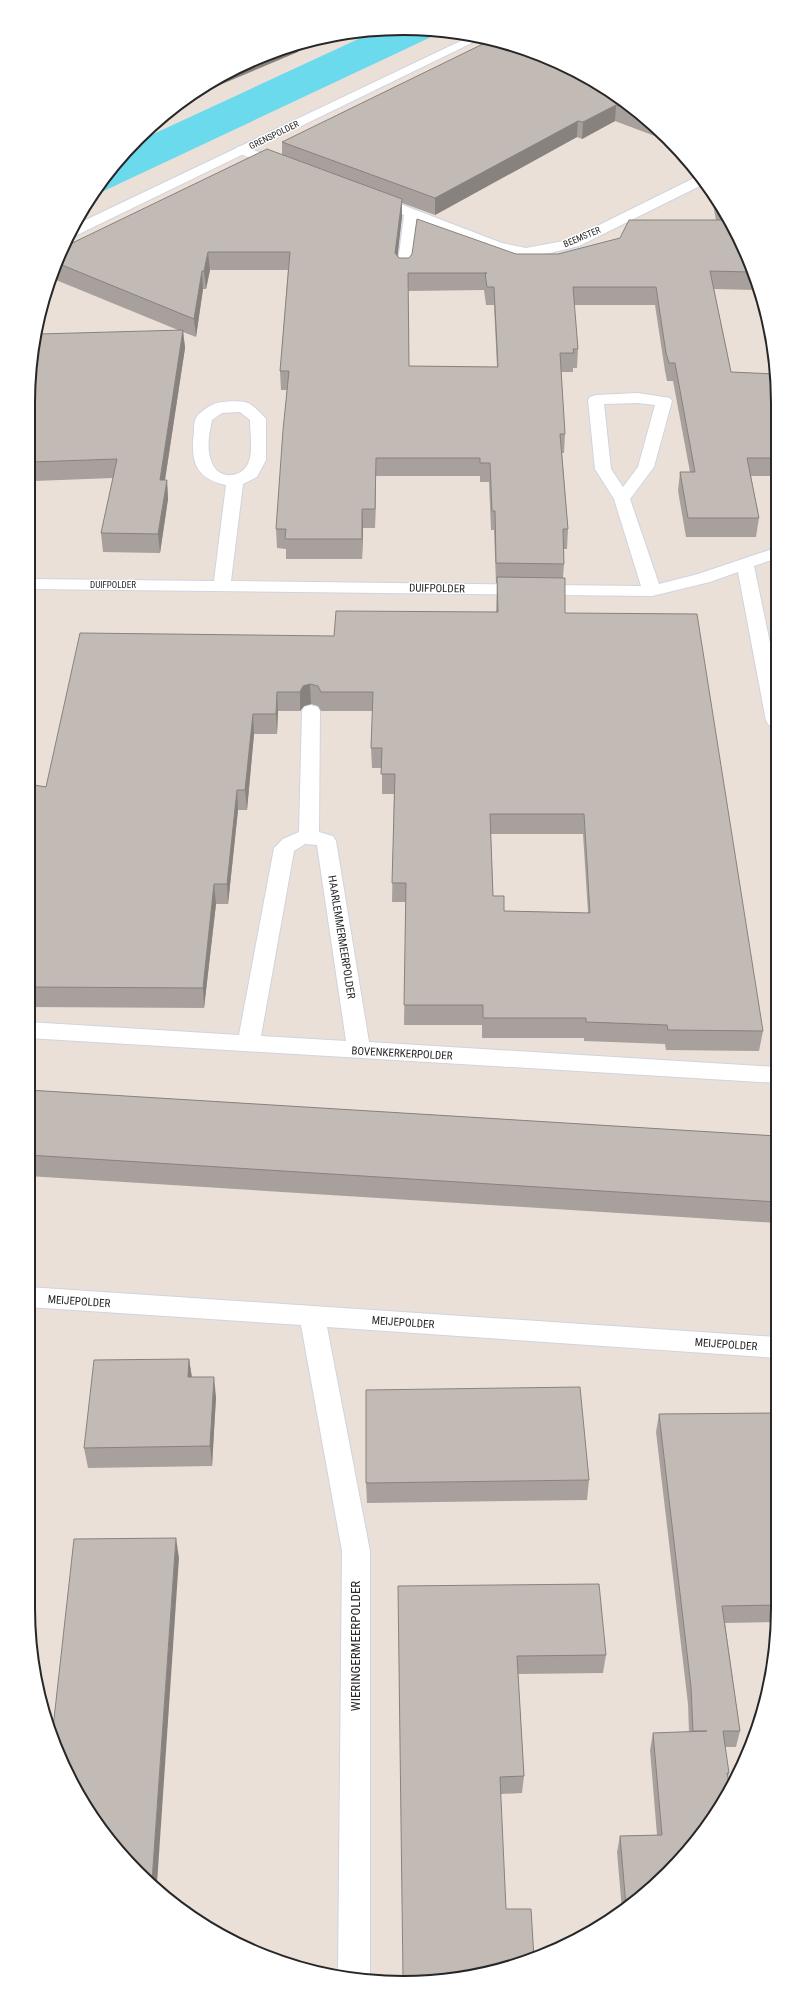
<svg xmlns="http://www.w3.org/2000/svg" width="806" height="2011" font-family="'Roboto Condensed',sans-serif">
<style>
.water{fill:#6bdaed}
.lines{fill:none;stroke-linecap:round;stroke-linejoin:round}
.street-casing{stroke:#ced4e0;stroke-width:2}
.secondary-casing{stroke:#ced4e0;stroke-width:2}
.street{fill:#fff;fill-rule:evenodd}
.secondary{fill:#fff;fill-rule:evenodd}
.wall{fill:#a7a09c;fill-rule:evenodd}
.shaded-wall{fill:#88827f}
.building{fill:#c2bab5;stroke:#88827f;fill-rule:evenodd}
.labels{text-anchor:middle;stroke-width:3;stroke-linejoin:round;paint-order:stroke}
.far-street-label{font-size:9px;fill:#272727;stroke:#fff}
.street-label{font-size:11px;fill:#272727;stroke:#fff}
.near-street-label{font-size:13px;fill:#272727;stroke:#fff}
.rim{fill:none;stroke:#272727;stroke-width:2}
</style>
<rect width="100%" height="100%" fill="#eae0d8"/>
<!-- water -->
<path class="water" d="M 380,29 L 444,31 L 91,197 L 121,156 L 136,142 Z"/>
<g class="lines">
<defs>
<g id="street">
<path d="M 242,146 L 287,162 L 289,165 L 282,169 L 237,153 L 236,150 L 237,147 Z"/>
<path d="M 696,177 L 699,177 L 704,184 L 579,246 L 550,253 L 526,256 L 493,249 L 417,220 L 411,271 L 409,274 L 399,274 L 397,271 L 404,215 L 369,202 L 367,199 L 369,196 L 379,196 L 502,243 L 526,248 L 569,240 Z"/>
<path d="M 638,393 L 670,398 L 672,401 L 654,467 L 630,499 L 659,584 L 698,574 L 775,548 L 775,559 L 754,566 L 776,672 L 776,727 L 769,725 L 766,721 L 738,572 L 710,582 L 652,596 L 28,589 L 28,579 L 214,581 L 226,485 C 196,479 190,461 194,432 C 194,427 194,419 198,415 C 202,411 209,406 214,404 C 222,401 243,400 250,404 C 256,408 262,414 266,419 L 266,460 L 257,477 L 243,484 L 231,581 L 641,586 L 614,499 L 595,469 L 588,400 L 590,397 L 596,395 ZM 638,403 L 655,405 L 638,467 L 623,487 L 611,469 L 604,404 ZM 240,412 L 250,420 C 250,432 253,450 249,461 C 244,478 219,481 212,463 C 206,450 209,434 212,420 L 222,413 Z"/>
<path d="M 311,705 L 318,707 L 320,711 L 319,832 L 333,836 L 336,841 L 369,1042 L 777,1067 L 777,1083 L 28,1038 L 28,1022 L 239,1035 L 274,848 L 283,839 L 299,832 L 302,711 L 304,707 ZM 305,844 L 317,845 L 346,1041 L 261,1036 L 294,851 Z"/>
<path d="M 28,1287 L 777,1337 L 777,1358 L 327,1327 L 370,1551 L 370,1979 L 354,1980 L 338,1976 L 342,1551 L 301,1325 L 28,1307 Z"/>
</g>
<path id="secondary" d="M 471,36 L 482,38 L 75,236 L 69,237 L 73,226 Z"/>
</defs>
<!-- street casing -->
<use href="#street" class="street-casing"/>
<!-- secondary casing -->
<use href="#secondary" class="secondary-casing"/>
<!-- street -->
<use href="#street" class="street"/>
<!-- secondary -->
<use href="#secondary" class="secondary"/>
</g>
<!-- wall -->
<g class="wall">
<path d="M 612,91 L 668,141 L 615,121 L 582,139 L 577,137 L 435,215 L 402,203 L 402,216 L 397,256 L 399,258 L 409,258 L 516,254 L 558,254 L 716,220 L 711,194 L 739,237 L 755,290 L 714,289 L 731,372 L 775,374 L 775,476 L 751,476 L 759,518 L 756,537 L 686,537 L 678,491 L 680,472 L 690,472 L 673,381 L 667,381 L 665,371 L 655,305 L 574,305 L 578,349 L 577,368 L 573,368 L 573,372 L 561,372 L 565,434 L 564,453 L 562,453 L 568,529 L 567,549 L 564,549 L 564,564 L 563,578 L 565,613 L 763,1031 L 759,1051 L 666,1050 L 665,1044 L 584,1041 L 584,1038 L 482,1038 L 482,1025 L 404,1025 L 406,902 L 392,902 L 394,794 L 382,794 L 382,768 L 372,768 L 371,748 L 373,711 L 321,711 L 318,706 L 311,704 L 304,706 L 300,711 L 278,711 L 277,734 L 254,734 L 247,810 L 238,810 L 228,904 L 216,904 L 204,1008 L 28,1007 L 28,784 L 46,787 L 334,636 L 496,612 L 497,583 L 496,583 L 494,530 L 491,530 L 489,482 L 480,482 L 480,476 L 376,476 L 375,528 L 363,528 L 362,559 L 286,559 L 286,549 L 277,548 L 276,529 L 287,390 L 281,390 L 280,371 L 288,270 L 210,270 L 206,289 L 203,289 L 196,337 L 183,332 L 185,348 L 165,480 L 167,480 L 168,499 L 160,553 L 103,552 L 101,533 L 113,478 L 34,481 L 28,521 L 28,403 L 178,330 L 56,280 L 55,267 L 64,247 L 282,155 L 282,142 ZM 484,290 L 486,305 L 494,305 L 497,367 L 409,366 L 408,291 ZM 491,834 L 583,834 L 588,913 L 504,911 L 493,896 Z"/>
<path d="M 28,1090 L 777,1136 L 777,1223 L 28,1176 Z"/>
<path d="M 189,1359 L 192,1377 L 216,1397 L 212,1466 L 88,1468 L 84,1448 Z"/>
<path d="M 778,1413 L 778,1608 L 776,1622 L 725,1623 L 740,1731 L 736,1747 L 725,1747 L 729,1773 L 728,1777 L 700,1836 L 622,1910 L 617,1852 L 620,1836 L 657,1835 L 650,1750 L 653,1733 L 689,1732 L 688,1704 L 656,1432 L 659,1414 Z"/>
<path d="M 589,1480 L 587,1500 L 367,1503 L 366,1483 Z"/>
<path d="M 398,1586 L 606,1655 L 603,1673 L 518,1674 L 524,1776 L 522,1793 L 501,1794 L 476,1976 Z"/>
</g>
<!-- shaded-wall -->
<g class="shaded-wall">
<path d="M 298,44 L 298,52 L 189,98 L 188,97 L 237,67 Z"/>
<path d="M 616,105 L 615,121 L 582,139 L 583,122 Z"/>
<path d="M 578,121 L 577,137 L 435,215 L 435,198 Z"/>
<path d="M 402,199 L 402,216 L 396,271 L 395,253 Z"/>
<path d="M 208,252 L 210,270 L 206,289 L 204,271 Z"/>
<path d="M 202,271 L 203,289 L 196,337 L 194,319 Z"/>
<path d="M 183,330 L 185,348 L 162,499 L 160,480 Z"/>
<path d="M 376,458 L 376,476 L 375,528 L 375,509 Z"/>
<path d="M 31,462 L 34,481 L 28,521 L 28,484 Z"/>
<path d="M 167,480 L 168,499 L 160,553 L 158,534 Z"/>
<path d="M 362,509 L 363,528 L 362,559 Z"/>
<path d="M 310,684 L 311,704 L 304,706 L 300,711 L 300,692 L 303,686 Z"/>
<path d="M 277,692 L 278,711 L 277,734 L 276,714 Z"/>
<path d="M 253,714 L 254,734 L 247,810 L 245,790 Z"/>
<path d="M 237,790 L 238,810 L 228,904 L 227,884 Z"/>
<path d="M 214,884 L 216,904 L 204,1008 L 203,988 Z"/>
<path d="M 189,1359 L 192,1379 L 188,1377 Z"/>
<path d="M 214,1377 L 216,1397 L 212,1466 L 210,1446 Z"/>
<path d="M 176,1538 L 179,1558 L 157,1884 L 152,1881 Z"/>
</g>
<!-- building -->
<g class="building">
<path d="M 491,40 L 523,48 L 612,91 L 635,112 L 616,105 L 583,122 L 578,121 L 435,198 L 282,142 Z"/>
<path d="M 267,149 L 402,199 L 395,253 L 399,258 L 409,258 L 412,254 L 417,219 L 516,254 L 558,254 L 620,238 L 629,220 L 728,220 L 739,237 L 750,272 L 710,271 L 731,372 L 775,374 L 775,458 L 747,458 L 759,518 L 688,518 L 680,472 L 695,472 L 675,363 L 669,363 L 666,353 L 656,287 L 573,287 L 578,349 L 573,349 L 574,353 L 560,353 L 565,434 L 560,434 L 568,529 L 563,529 L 564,564 L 496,563 L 495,511 L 492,511 L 490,463 L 480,463 L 480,458 L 376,458 L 375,509 L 362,509 L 362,539 L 285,539 L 286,529 L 276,529 L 283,430 L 289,371 L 280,371 L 290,252 L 208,252 L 204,271 L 202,271 L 194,319 L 57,263 L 58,260 L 65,257 L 61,254 L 64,247 ZM 408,273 L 487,273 L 485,273 L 487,287 L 494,287 L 498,367 L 409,366 Z"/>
<path d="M 719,207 L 725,216 L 721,216 Z"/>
<path d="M 183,330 L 160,480 L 167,480 L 158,534 L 101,533 L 117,459 L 31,462 L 28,484 L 28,403 L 39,334 Z"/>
<path d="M 497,577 L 565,578 L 565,613 L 697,614 L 763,1031 L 668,1030 L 667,1025 L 586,1022 L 586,1018 L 483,1018 L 483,1005 L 404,1005 L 406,883 L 392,883 L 395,774 L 381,774 L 382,748 L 371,748 L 373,692 L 321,692 L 318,686 L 310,684 L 303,686 L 300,692 L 277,692 L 276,714 L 253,714 L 245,790 L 237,790 L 227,884 L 214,884 L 203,988 L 28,987 L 28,784 L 46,787 L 80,633 L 334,636 L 336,611 L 498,612 ZM 490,814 L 584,814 L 590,913 L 504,911 L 504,896 L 493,896 Z"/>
<path d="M 28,1090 L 777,1136 L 777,1202 L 28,1155 Z"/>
<path d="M 189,1359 L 188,1377 L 214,1377 L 210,1446 L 84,1448 L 94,1360 Z"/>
<path d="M 580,1387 L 589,1480 L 366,1483 L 366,1390 Z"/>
<path d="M 778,1413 L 778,1605 L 722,1606 L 740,1731 L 723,1731 L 729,1773 L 727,1773 L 729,1783 L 700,1836 L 626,1906 L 620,1836 L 662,1835 L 653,1733 L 707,1731 L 693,1731 L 691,1687 L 659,1414 Z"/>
<path d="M 176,1538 L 152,1881 L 121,1855 L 78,1795 L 52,1737 L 74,1539 Z"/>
<path d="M 599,1584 L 606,1655 L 517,1656 L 524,1776 L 500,1777 L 506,1909 L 531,1909 L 534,1958 L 476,1976 L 403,1978 L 398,1586 Z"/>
</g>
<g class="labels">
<!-- far-street labels -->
<g class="far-street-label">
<text transform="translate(274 135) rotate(-26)" y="3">GRENSPOLDER</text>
<text transform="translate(582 237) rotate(-23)" y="3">BEEMSTER</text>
<text x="113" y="588">DUIFPOLDER</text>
</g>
<!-- street labels -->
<g class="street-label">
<text transform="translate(437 588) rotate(1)" y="4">DUIFPOLDER</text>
<text transform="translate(342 937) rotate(81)" y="4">HAARLEMMERMEERPOLDER</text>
<text transform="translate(402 1053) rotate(3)" y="4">BOVENKERKERPOLDER</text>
<text transform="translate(79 1301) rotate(4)" y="4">MEIJEPOLDER</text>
<text transform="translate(403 1322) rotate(4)" y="4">MEIJEPOLDER</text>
<text transform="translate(726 1344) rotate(4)" y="4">MEIJEPOLDER</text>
</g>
<!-- near-street labels -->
<g class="near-street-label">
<text transform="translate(355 1646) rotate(-90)" y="5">WIERINGERMEERPOLDER</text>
</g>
</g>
<!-- crop -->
<path d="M0 0H806V2011H0ZM403 35H403A368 368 0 0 1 771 403V1608A368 368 0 0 1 403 1976H403A368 368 0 0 1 35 1608V403A368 368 0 0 1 403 35Z" fill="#fff" fill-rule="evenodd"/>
<path class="rim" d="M403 35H403A368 368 0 0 1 771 403V1608A368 368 0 0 1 403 1976H403A368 368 0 0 1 35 1608V403A368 368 0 0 1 403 35Z"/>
</svg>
